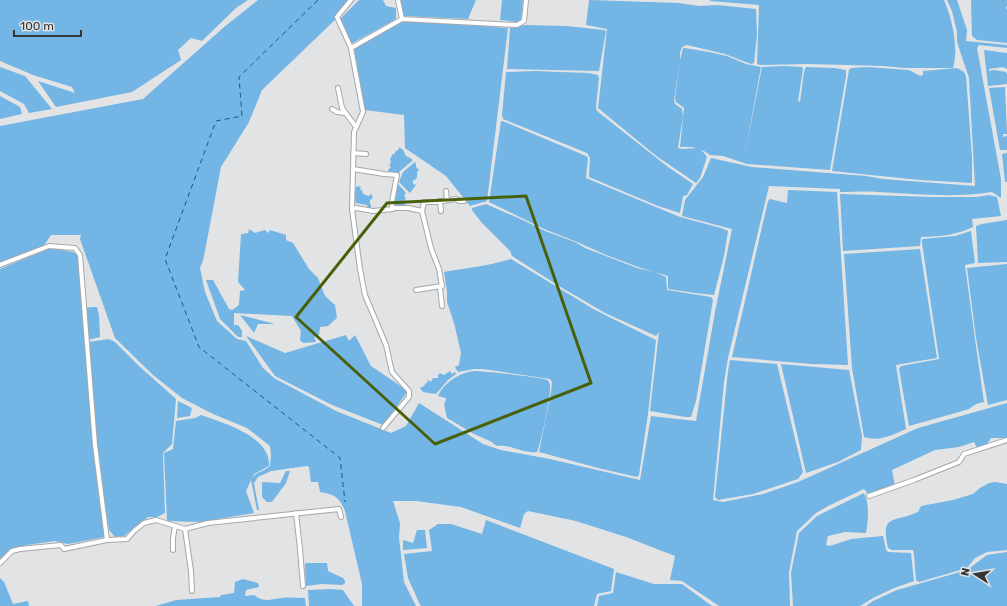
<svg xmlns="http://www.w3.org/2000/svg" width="1007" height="606" font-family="Rubik,sans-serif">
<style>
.water{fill:#73b5e4}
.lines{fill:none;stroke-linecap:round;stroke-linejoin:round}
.ferry{stroke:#0d5c89;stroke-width:1;stroke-dasharray:5 4;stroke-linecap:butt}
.street-casing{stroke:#a6a7a9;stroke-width:6}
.street{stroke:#fff;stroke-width:4}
.marked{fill:none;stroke:#49600b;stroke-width:3;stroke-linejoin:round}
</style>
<rect width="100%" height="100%" fill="#e2e3e4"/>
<!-- water -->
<g class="water">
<path d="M 0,0 L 248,0 L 236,8 L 202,41 L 191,38 L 178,50 L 181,60 L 132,92 L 56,107 L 38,81 L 75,93 L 72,87 L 33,75 L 0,61 Z"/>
<path d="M 258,0 L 355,0 L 339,16 L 262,90 L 249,122 L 221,167 L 203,261 L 200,268 L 205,292 L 217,321 L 237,339 L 246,341 L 263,368 L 274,378 L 336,411 L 391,433 L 406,426 L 419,403 L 483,444 L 501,450 L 550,459 L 640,480 L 651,416 L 696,421 L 715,312 L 732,229 L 682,216 L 685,200 L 703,177 L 711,158 L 752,167 L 866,176 L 883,179 L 975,186 L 969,78 L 957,42 L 957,32 L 952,11 L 947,0 L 957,0 L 967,30 L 966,41 L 1007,45 L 1007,48 L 979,45 L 977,48 L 1001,179 L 1001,198 L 992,192 C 954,198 916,194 878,192 C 865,191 853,192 840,192 L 840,189 L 769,186 L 728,358 L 724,382 L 713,500 L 723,502 L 763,494 L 798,482 L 918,428 L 1007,403 L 1007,438 L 991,438 L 986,446 L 977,448 L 974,442 L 959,447 L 935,450 L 892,470 L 895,486 L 868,494 L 864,489 L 828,506 L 816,513 L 797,531 L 789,572 L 790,606 L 719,606 L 682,581 L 670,580 L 675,556 L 626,537 L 576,521 L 528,511 L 524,514 L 520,528 L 461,507 L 416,501 L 393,501 L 400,523 L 399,537 L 404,582 L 416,606 L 362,606 L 362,584 L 345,511 C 339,497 336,495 320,492 L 318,482 L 311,482 L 309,467 L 307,466 L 271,471 L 258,477 L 254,483 L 259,510 L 257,510 L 251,480 L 246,491 L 254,513 L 200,522 L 167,521 L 164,453 L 173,449 L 176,421 L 195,418 L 201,415 C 223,423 271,436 269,466 L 254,474 L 252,478 C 256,472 265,471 270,466 L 271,455 L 270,446 L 247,428 L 213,414 L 182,398 L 153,375 L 115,338 L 80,239 L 81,235 L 51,235 L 43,247 L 0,263 L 0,126 L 143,99 L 223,28 Z"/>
<path d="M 359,0 L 383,0 L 386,6 L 396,8 L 396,19 L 351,44 L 339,20 Z"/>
<path d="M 401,0 L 476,0 L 468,19 L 403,16 Z"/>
<path d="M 502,0 L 523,0 L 521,20 L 518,22 L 500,20 Z"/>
<path d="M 589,0 L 678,3 L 700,6 L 717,5 L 756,9 L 757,35 L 754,63 L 751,64 L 725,54 L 687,45 L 682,47 L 680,53 L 680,60 L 683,48 L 685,48 L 709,52 L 727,56 L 746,64 L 761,67 L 744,159 L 762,67 L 784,66 L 802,67 L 803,69 L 798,101 L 800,102 L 804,72 L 806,67 L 834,68 L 846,70 L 846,76 L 830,170 L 747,164 L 723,156 L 710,155 L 704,151 L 692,147 L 680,147 L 684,108 L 676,102 L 675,98 L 680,60 L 674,100 L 675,104 L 682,109 L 683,116 L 678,148 C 688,152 698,142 707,157 L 700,178 L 696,183 L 655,155 L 598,108 L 607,29 L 586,25 Z"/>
<path d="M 710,0 L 944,0 C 952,19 959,47 953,68 L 904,68 L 884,66 L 808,64 L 760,65 L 757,64 L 759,5 L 710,1 Z"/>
<path d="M 971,0 L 1007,0 L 1007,6 L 1006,7 L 1007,10 L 1007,43 L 977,40 L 972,36 Z"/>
<path d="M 403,20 L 508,28 L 487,201 L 470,206 L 446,176 L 405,148 L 404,115 L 365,110 L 354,48 Z"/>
<path d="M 525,25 L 566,26 L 604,30 L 606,31 L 599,71 L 507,69 L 510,28 Z"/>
<path d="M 984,50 L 1007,53 L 1007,69 L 1003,67 L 989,69 L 989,71 L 994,70 L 1006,72 L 1007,75 L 1007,84 L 988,86 Z"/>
<path d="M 0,67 L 25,76 L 52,109 L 29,113 L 24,104 L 0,91 Z"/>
<path d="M 867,67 L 909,70 L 920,76 L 923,75 L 923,71 L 957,68 L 964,72 L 966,76 L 972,157 L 972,183 L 920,180 L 832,171 L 849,70 L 851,68 Z"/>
<path d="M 534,71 L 588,73 L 598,75 L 599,78 L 596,107 L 597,111 L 668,167 L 693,184 L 687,195 L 683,196 L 680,213 L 658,206 L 589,177 L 590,158 L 587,153 L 503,119 L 502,115 L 506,72 Z"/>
<path d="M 1005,87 L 1007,134 L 1003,134 L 1003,137 L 1007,136 L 1007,150 L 1000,150 L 989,88 Z"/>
<path d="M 0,96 L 20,107 L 22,114 L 0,119 Z"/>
<path d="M 501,121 L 505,122 L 586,156 L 588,158 L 586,178 L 680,217 L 721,228 L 728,231 L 724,256 L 714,295 L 695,293 L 668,289 L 668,276 L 638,267 L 606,255 L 577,242 L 544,229 L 489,202 Z"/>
<path d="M 399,147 L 403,150 L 406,156 L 412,159 L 412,161 L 399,172 L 400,176 L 398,176 L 389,173 L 388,170 L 391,167 L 389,165 L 391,163 L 390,159 L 393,154 L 395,154 L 395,152 L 399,149 Z"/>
<path d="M 1007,153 L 1007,182 L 1005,182 L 1002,154 Z"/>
<path d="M 415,162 L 416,164 L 416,167 L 419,170 L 417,172 L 417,177 L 415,180 L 413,180 L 413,184 L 416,185 L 410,193 L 399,182 L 403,172 Z"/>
<path d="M 398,184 L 406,193 L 404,196 L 406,198 L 404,201 L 406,202 L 404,203 L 406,205 L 394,207 L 395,185 Z"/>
<path d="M 357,186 L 361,187 L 360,190 L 362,190 L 363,194 L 369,196 L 371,194 L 372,194 L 372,196 L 373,198 L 370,200 L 370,204 L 371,205 L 371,209 L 368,208 L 367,205 L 356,203 C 354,199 354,190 357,186 Z"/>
<path d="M 788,190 L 837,192 L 848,365 L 811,364 L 732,357 L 768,201 L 770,199 L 787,203 Z"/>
<path d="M 840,194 L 932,197 L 977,197 L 989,195 L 997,197 L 1001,216 L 972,219 L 973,227 C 953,236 942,236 921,237 L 920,246 L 843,251 Z"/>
<path d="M 486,204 L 525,221 L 545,231 L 575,242 L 585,248 L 637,268 L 655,272 L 666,277 L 667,290 L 711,297 L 713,300 L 696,401 L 691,417 L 685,417 L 650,411 L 659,332 L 656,336 L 605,313 L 559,286 L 512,256 L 510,251 L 482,223 L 472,210 L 472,208 Z"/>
<path d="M 1007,220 L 1007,262 L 978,263 L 976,226 L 982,224 Z"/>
<path d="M 249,229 L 255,233 L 265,230 L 268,233 L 270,230 L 286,235 L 286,240 L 293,243 L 309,269 L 318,278 L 325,296 L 335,305 L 337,318 L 328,326 L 320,327 L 319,335 L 314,337 L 316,342 L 303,343 L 300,340 L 301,331 L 292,316 L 234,313 L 234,325 L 238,325 L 242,331 L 242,337 L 238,337 L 220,319 L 206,280 L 213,280 L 229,309 L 232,310 L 239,305 L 240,291 L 245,290 L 238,282 L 241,234 L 248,233 Z"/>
<path d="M 971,231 L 975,263 L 965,265 L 975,339 L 984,402 L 976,404 L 969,409 L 959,412 L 909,426 L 899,369 L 901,366 L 939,359 L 922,243 L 922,239 L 955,236 Z"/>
<path d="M 50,248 L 73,252 L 78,255 L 94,439 L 105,537 L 68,544 L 55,541 L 27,545 L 9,550 L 0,559 L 0,269 Z"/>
<path d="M 920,249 L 937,358 L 896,365 L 906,429 C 892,435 880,442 864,437 L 852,368 L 844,254 Z"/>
<path d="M 511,259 L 595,310 L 656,340 L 648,414 L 639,475 L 637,477 L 598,468 L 539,452 L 551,392 L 552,382 L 550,379 L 483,369 L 474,369 L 458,372 L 455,367 L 459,365 L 461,353 L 454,323 L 447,302 L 447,292 L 444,272 C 467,268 489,266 511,259 Z"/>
<path d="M 1007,264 L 1007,400 L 988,405 L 976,338 L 967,268 Z"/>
<path d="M 92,307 L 97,307 L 99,315 L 100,337 L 88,340 L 85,308 Z"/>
<path d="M 240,315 L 275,324 L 258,324 L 254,333 Z"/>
<path d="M 346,335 L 349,341 L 355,335 L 371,366 L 408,391 L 383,425 L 332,405 L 275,376 L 246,336 L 285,353 Z"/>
<path d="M 109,339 L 115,342 L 139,366 L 176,399 L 172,444 L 163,453 L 165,513 L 157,517 L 148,517 L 124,536 L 115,537 L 109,530 L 98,455 L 89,342 Z"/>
<path d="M 730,360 L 777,364 L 803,472 L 798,479 L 753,494 L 718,500 L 715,497 L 728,371 Z"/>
<path d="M 781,364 L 849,370 L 862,436 L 861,450 L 838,462 L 806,473 Z"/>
<path d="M 450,371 L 452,374 L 455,372 L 456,374 L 448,380 L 436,394 L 423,392 L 420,388 L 424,386 L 426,383 L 427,383 L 428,380 L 431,382 L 433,378 L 438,378 L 438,375 L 440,373 L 444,375 Z"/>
<path d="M 474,371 C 483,371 542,377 547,380 C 549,381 550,384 550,386 C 551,394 541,444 537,452 C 523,454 511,444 497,446 L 490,441 L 474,434 L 447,418 L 444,404 L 445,403 L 446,398 L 438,396 C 444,382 460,373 474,371 Z"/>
<path d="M 178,401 L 192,408 L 190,416 L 177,418 Z"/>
<path d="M 286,471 L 290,471 L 286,483 L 272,502 L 267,502 L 262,497 L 262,483 L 263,482 L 280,483 Z"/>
<path d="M 995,482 L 1007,484 L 1007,550 L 987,552 L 975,558 L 967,568 L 919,582 L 916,580 L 914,555 L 913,550 L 892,550 L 888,548 C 880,513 894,523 918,512 L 921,506 L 953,500 L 973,494 L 980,488 L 989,483 Z"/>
<path d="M 864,493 C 870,505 868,520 866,533 L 845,532 L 828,536 L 826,545 L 830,546 L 851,539 L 883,536 L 886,550 L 888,552 L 911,553 L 914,581 L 894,588 L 873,598 L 860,606 L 793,606 L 791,573 L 799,533 L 817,516 Z"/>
<path d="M 486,520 L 614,569 L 611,591 L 597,594 L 594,606 L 422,606 L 420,605 L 408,578 L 404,554 L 432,551 L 429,530 L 438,524 L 451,524 L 482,534 Z"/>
<path d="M 417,530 L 425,530 L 427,548 L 403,550 L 403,540 L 413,543 Z"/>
<path d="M 1007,552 L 1007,606 L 866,606 L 873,601 L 897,590 L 967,570 L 987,555 Z"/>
<path d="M 306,563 L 327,563 L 328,571 L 343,578 L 345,581 L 345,583 L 342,585 L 322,584 L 306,586 L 305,564 Z"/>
<path d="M 616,572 L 654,584 L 682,584 L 712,606 L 597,606 L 599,596 L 613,593 Z"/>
<path d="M 0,578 L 4,582 L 13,604 L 28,601 L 29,606 L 0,606 Z"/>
<path d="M 243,579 L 258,583 L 259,587 L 246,590 L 245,596 L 254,595 C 264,603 270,599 282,598 C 289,597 297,598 305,598 L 306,606 L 156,606 L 176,600 L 220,597 L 221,595 L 234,593 L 235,582 Z"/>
<path d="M 332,589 L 343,590 L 354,606 L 309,606 L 308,590 Z"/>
</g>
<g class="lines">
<!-- ferry -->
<path class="ferry" d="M 318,0 L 239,77 L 242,116 L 216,121 L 165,259 L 199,347 L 340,458 L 345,502"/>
<defs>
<g id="street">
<path d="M 351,0 L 337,17 L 351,48"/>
<path d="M 398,0 L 402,19"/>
<path d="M 338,88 L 342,108 L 356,127"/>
<path d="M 332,109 L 337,112 L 345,113"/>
<path d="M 353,153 L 366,154"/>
<path d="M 353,169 L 384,174 L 397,175 L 392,202 L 392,208 L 408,208 L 422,211 L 431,248 L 439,269 L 442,286 L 416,290"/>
<path d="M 446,191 L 447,200"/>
<path d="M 440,201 L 441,211"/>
<path d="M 352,209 L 356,208 L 373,211 L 393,209"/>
<path d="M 422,211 L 424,202 L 435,202 L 456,199 L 459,201 L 464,201"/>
<path d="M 0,265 L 49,246 L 75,248 L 80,255 L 95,445 L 107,540"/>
<path d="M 440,287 L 442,306"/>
<path d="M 383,428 L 409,397 L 409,391 L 392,372 L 386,345 L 365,295 L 360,269 L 352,209 L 354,132 L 363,112 L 351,48 L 402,19 L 517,25 L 524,21 L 526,0"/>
<path d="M 869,496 L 914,480 L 959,462 L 964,454 L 1007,440"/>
<path d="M 296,513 L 300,549 L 303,586"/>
<path d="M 185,529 L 191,571 L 192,591"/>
<path d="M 173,550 L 173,538 L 175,526"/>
<path d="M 0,563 L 12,551 L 20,549 L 61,545 L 64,549 L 107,540 L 127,539 L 134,531 L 144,523 L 156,520 L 185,529 L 208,523 L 339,509 L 341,517"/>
</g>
</defs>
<!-- street casing -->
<use href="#street" class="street-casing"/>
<!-- street -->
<use href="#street" class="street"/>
</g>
<!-- marked area -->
<path class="marked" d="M 526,196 L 591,383 L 435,444 L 296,317 L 387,203 Z"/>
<!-- north arrow -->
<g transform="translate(975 574) rotate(282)" stroke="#e2e3e4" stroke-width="3" paint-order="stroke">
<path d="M0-3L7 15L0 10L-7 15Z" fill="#353636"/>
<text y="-6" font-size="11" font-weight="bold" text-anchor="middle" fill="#353636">N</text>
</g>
<!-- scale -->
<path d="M14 30v6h67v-6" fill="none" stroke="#353636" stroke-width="2"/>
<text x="20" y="30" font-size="12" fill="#353636" stroke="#e2e3e4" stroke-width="3" paint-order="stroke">100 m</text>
</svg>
